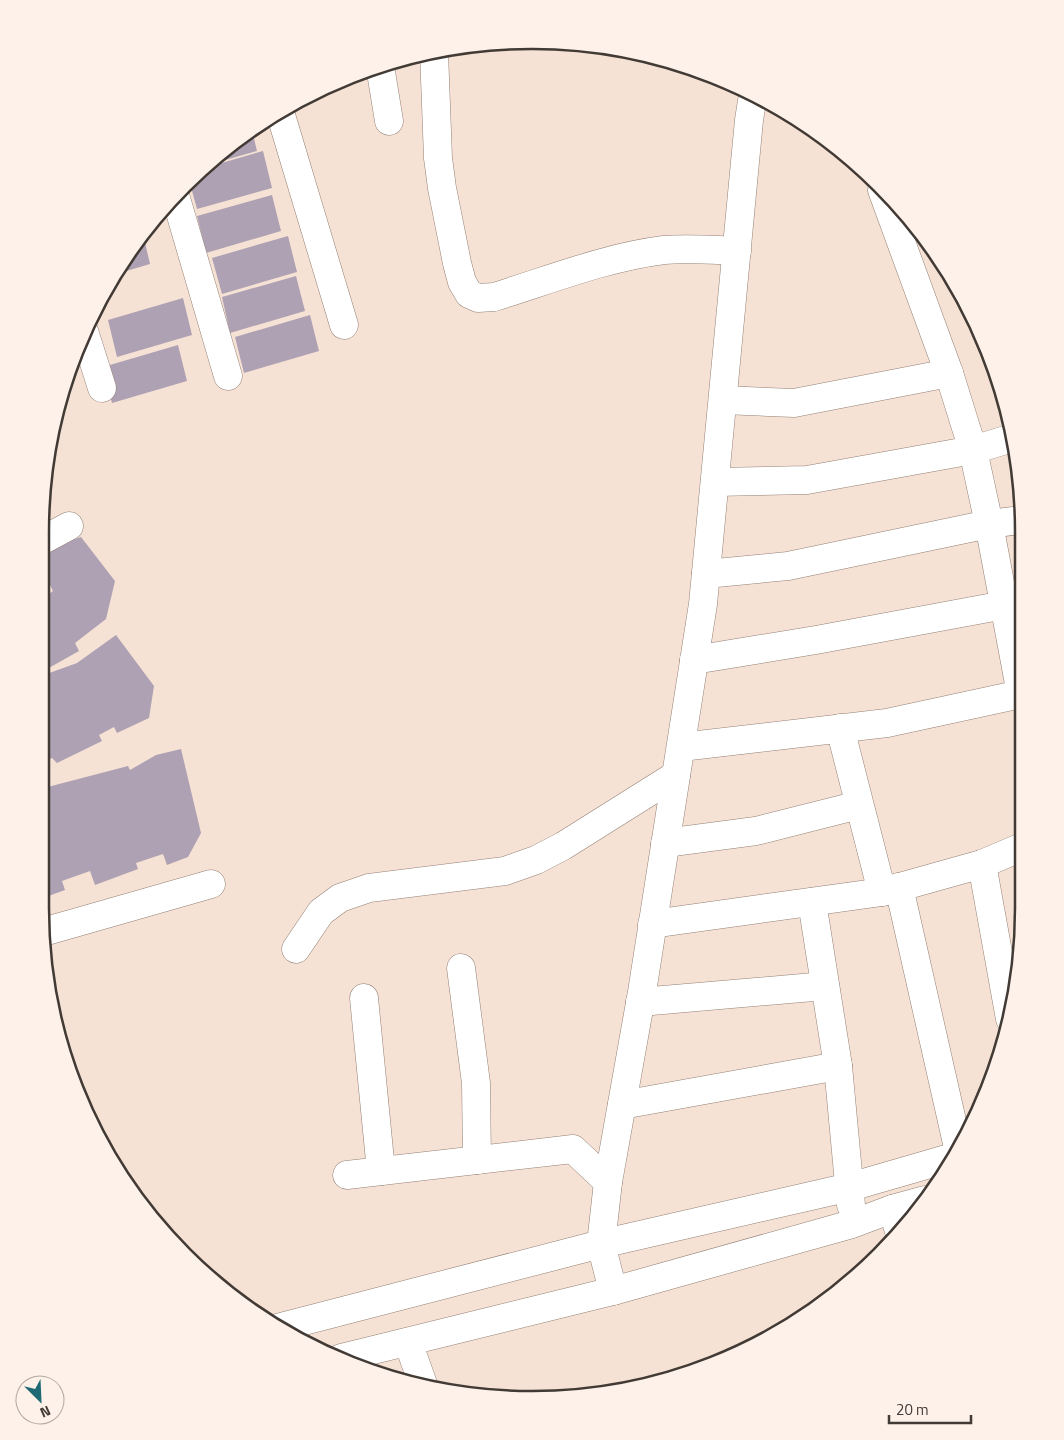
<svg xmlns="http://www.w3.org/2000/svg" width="1064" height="1440" font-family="'Titillium Web',sans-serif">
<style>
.building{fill:#aea1b3}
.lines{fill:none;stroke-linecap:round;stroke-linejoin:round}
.minor-casing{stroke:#938075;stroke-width:29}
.minor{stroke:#fff;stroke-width:28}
.rim{fill:none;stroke:#423a35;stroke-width:2.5}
</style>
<rect width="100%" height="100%" fill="#f6e2d5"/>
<!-- building -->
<g class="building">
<path d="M 252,130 L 257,151 L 204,166 L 233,141 Z"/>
<path d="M 263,151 L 272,188 L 197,209 L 189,180 L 201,169 Z"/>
<path d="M 272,195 L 281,231 L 206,253 L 197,216 Z"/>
<path d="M 143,234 L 150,264 L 113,275 L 123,258 Z"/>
<path d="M 288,236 L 297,272 L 222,294 L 212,258 Z"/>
<path d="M 296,276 L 305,311 L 230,333 L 222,297 Z"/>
<path d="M 183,298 L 192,335 L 117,357 L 108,320 Z"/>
<path d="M 310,315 L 319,351 L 244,373 L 235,337 Z"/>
<path d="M 178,345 L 187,381 L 112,403 L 103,367 Z"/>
<path d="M 81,537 L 115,581 L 106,619 L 75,643 L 79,651 L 47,669 L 41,658 L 41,586 L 46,596 L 53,591 L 46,577 L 46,549 Z"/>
<path d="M 116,635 L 154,686 L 149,718 L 117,733 L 114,727 L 99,735 L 102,741 L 57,763 L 52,758 L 40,764 L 41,676 L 77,663 Z"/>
<path d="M 181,749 L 201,833 L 188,857 L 167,865 L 163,854 L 136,863 L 138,869 L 95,885 L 90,871 L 62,881 L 65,890 L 43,898 L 40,889 L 40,789 L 128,766 L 130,770 L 156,755 Z"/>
</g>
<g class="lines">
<defs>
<g id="minor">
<path d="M 434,52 L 438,158 L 442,188 L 457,263 L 462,282 L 469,294 L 478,298 L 494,297 C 549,280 607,257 664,250 C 687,248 713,250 737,251"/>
<path d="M 380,66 L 389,121"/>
<path d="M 280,112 L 344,325"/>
<path d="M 175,195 L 228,376"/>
<path d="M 84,331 L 102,388"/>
<path d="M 723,400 L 794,403 L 949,373 L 882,190"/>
<path d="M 715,482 L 807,480 L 973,450 L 1012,438"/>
<path d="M 41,541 L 69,526"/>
<path d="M 706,574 L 788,566 L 989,524 L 1020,520"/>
<path d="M 694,660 L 816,640 L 1021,602"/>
<path d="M 840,728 L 882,892"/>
<path d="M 681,747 L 887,723 L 1021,694 L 989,524 L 973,450 L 949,373"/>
<path d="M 665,843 L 756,831 L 859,805"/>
<path d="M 982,864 L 1010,1019"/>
<path d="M 899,887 L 959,1152"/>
<path d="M 812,902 L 838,1066 L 851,1205"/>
<path d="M 652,924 L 882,892 L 982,864 L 1022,847"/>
<path d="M 43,932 L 211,884"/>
<path d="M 296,949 L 321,912 L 340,898 L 369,888 L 505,871 L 536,860 L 563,846 L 676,775"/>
<path d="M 461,968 L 476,1083 L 477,1160"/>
<path d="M 364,998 L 381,1171"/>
<path d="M 640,1002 L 825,986"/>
<path d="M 622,1105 L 838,1066"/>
<path d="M 347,1175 L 573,1149 L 608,1182"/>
<path d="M 892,1209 L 900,1234"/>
<path d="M 613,1291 L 601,1244 L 608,1182 L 642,992 L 703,604 L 749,120 L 753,95"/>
<path d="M 277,1328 L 601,1244 L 850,1187 L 957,1156"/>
<path d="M 408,1342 L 424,1387"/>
<path d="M 341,1358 L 613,1291 L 852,1224 L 892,1209 L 925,1200"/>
</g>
</defs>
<!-- minor casing -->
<use href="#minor" class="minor-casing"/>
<!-- minor -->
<use href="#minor" class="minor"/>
</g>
<!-- crop -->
<path d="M0 0H1064V1440H0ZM532 49H532A483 483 0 0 1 1015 532V908A483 483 0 0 1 532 1391H532A483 483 0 0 1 49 908V532A483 483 0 0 1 532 49Z" fill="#fdf1e9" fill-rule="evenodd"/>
<path class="rim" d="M532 49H532A483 483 0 0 1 1015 532V908A483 483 0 0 1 532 1391H532A483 483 0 0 1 49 908V532A483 483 0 0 1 532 49Z"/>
<!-- north arrow -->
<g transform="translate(40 1400) rotate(156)"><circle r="24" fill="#fdf1e9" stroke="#b2a8a1"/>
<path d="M0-4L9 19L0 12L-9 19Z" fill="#1e6973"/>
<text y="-8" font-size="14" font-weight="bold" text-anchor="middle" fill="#423a35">N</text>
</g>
<!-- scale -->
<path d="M889 1415v8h82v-8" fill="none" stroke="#423a35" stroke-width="2.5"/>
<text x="896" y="1415" font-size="15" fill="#423a35" stroke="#fdf1e9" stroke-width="4" paint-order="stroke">20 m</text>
</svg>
